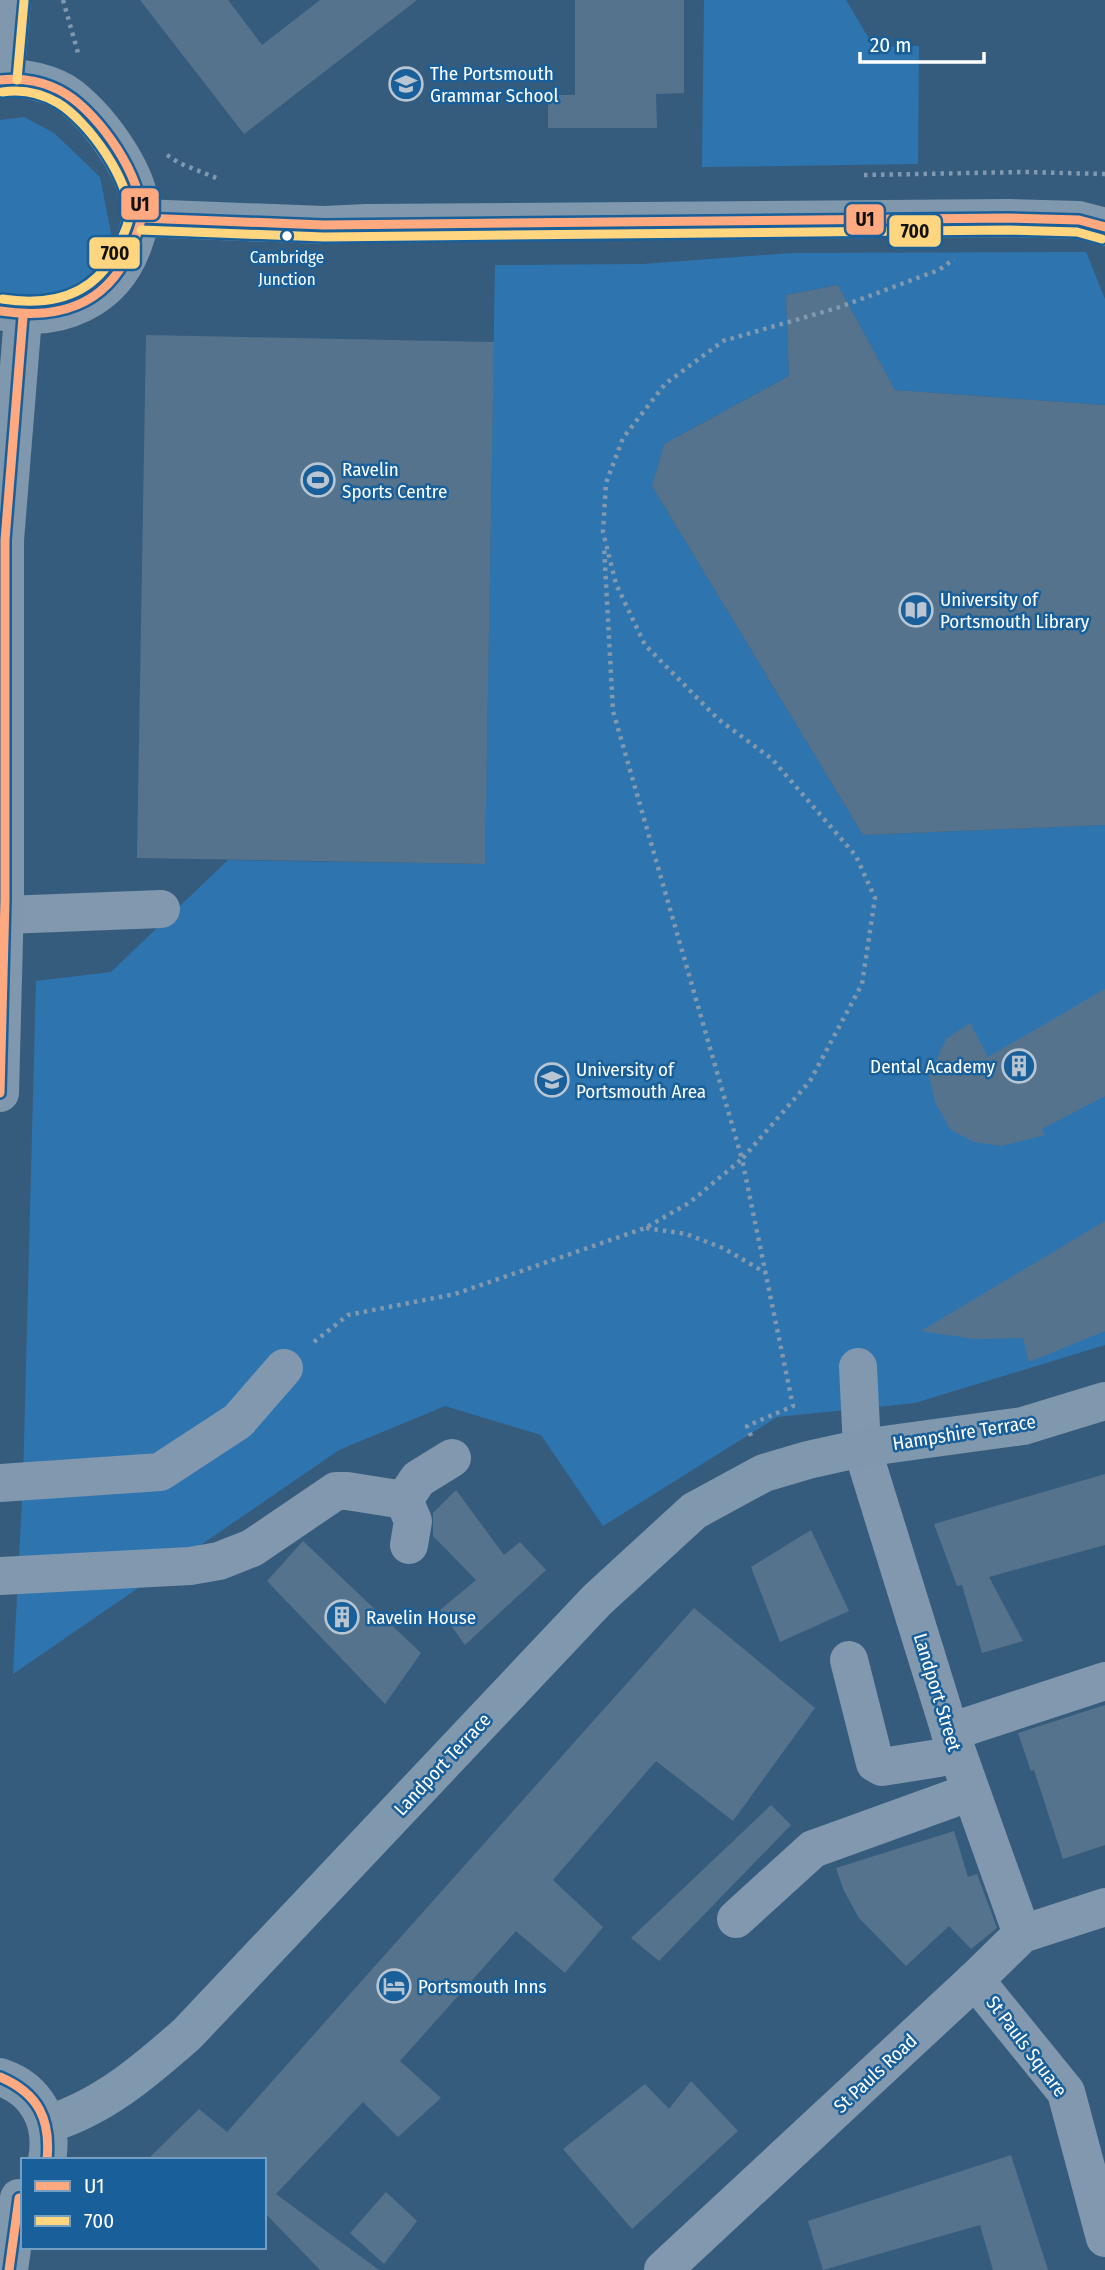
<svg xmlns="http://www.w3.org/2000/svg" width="1105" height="2270" font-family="'Fira Sans Condensed',sans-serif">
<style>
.green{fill:#2e75af}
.building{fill:#55738d}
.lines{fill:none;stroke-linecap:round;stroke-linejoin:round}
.path{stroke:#8198af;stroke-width:4.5;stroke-dasharray:3.5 5;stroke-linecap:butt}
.minor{stroke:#8198af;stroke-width:38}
.major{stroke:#7f98ad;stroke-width:38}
.bus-1-casing{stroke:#195f9a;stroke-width:14}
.bus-2-casing{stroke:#195f9a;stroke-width:14}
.bus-1{stroke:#ffa980;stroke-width:9}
.bus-2{stroke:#ffd580;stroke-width:9}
.bus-dot{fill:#fff;stroke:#195f9a;stroke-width:2.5}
.labels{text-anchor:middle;stroke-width:5;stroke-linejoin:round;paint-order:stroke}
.bus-label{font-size:17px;fill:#fff;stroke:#195f9a}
.poi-label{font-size:19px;fill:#fff;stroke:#195f9a;text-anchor:start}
.street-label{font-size:19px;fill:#fff;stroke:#195f9a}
.line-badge{stroke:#195f9a;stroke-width:2.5}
.pale-badge-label{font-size:19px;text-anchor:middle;font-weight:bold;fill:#111}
</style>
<rect width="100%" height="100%" fill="#365c7d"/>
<!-- green -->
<g class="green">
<path d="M 704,0 L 846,0 L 874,47 L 919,46 L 918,164 L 702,167 Z"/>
<path d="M 24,117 L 54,133 L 100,177 L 111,233 L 95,269 L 69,292 L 35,300 L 0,296 L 0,120 Z"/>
<path d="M 1086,252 L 1105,299 L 1105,405 L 895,390 L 838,285 L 786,295 L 789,376 L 664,444 L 652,486 L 863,835 L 1105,825 L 1105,1345 L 915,1403 L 777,1417 L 603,1526 L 541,1435 L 445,1406 L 339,1450 L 13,1674 L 23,1481 L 36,981 L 111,972 L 228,860 L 485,864 L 495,265 L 643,264 L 791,253 Z"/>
</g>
<!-- building -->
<g class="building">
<path d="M 140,0 L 228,0 L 262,45 L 320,0 L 417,0 L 244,134 Z"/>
<path d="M 575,0 L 684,0 L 684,93 L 656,94 L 657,128 L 548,128 L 548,95 L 575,95 Z"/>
<path d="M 838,285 L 895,390 L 1105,405 L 1105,825 L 863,835 L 652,486 L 664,444 L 789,376 L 786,295 Z"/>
<path d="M 146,335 L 494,342 L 485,864 L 137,858 Z"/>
<path d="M 1105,989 L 1105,1096 L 1042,1129 L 1045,1135 L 1001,1146 L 974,1142 L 951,1130 L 936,1104 L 929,1076 L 946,1039 L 970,1023 L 988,1057 Z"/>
<path d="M 1105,1221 L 1105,1331 L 1029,1362 L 1023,1338 L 974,1339 L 921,1331 Z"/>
<path d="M 1105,1474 L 1105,1545 L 989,1577 L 1023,1641 L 982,1653 L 962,1585 L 957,1586 L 934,1524 Z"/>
<path d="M 456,1490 L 504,1555 L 520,1542 L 546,1570 L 465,1645 L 440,1610 L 476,1580 L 433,1536 L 433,1513 Z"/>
<path d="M 811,1530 L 849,1611 L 780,1642 L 751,1567 Z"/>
<path d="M 303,1541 L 421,1653 L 385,1704 L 267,1581 Z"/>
<path d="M 694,1608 L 815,1708 L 733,1821 L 656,1761 L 553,1880 L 603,1927 L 565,1973 L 516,1931 L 400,2061 L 441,2098 L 398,2137 L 363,2102 L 276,2194 L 379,2270 L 320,2270 L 264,2212 L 264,2160 L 147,2160 L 199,2109 L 227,2132 Z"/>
<path d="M 1105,1705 L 1105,1845 L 1063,1859 L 1034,1770 L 1031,1771 L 1018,1733 Z"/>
<path d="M 771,1805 L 791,1825 L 659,1961 L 631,1938 Z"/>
<path d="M 954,1831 L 968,1877 L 977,1874 L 997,1928 L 971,1949 L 949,1926 L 906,1966 L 859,1918 L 844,1891 L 836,1868 Z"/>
<path d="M 691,2081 L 738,2131 L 632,2229 L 563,2149 L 645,2084 L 669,2109 Z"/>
<path d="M 1011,2155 L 1048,2270 L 993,2270 L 980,2225 L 823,2270 L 808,2221 Z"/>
<path d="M 386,2192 L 417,2221 L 384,2264 L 350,2233 Z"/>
</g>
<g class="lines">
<!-- path -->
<g class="path">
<path d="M 63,0 L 78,53"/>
<path d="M 167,155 L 179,163 L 219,179"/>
<path d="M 864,175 L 1024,172 L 1105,174"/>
<path d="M 646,1228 L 686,1234 L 723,1248 L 766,1273"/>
<path d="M 314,1342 L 348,1315 L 455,1294 L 645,1228 L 689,1203 L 742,1159 L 613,711 L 604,546"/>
<path d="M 751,1436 L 747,1426 L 793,1406 L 742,1159 L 810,1081 L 862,984 L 875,898 L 856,856 L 772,759 L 718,719 L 645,645 L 616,584 L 603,532 L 606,483 L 623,438 L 665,384 L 723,341 L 837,308 L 939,270 L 954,259"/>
</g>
<!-- minor -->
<g class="minor">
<path d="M 5,915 L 161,909"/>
<path d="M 858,1367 L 862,1448 L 950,1732 L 1022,1934"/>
<path d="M 0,1483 L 160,1472 L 238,1421 L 284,1368"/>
<path d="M 409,1545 L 413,1521 L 404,1500 L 418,1479 L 452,1458"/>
<path d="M 0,1576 L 190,1566 L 219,1561 L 252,1548 L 336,1491 L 347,1491 L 404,1500"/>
<path d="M 849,1660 L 875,1763 L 882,1767 L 939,1758 L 955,1748"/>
<path d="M 950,1732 L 1105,1681"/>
<path d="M 736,1919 L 813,1849 L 971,1792"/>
<path d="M 975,1980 L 1066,2092 L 1105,2238"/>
<path d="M 663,2270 L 975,1980 L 1022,1934 L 1105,1907"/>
</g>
<!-- major -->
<g class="major">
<path d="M 5,79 L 12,0"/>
<path d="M 0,80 C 21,75 54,84 71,97 C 101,121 144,178 141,219 C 140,225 137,233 135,239 C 116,300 59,325 0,311"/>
<path d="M 141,218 L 324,225 L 367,223 L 1008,218 L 1079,220 L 1105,227"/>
<path d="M 0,1093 L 5,900 L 5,540 L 23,317"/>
<path d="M 0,2077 C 37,2089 54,2122 47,2160"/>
<path d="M 48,2124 C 102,2108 145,2071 187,2034 L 597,1600 L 694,1511 L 764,1473 L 808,1460 L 862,1448 L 1023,1426 L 1105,1401"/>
<path d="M 9,2270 L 19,2198"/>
</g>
<defs>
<g id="bus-1">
<path d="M 0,80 C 23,77 47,82 66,94 C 100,115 143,177 141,218 C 140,228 135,239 131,248 C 107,306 57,320 0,311"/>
<path d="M 141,218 L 324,225 L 1008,218 L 1079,220 L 1105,227"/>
<path d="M 0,1093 L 5,900 L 5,540 L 23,317"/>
<path d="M 0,2077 C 38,2093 51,2119 47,2160"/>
<path d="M 9,2270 L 19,2198"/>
</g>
<g id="bus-2">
<path d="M 17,80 L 24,1"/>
<path d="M 2,92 C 21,89 41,93 58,103 C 88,121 132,182 129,218 C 128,226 123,235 120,243 C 98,295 54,307 2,299"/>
<path d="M 141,230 L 324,237 L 1008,230 L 1077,232 L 1102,239"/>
</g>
</defs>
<!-- bus-1 casing -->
<use href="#bus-1" class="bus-1-casing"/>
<!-- bus-2 casing -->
<use href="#bus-2" class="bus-2-casing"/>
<!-- bus-1 -->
<use href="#bus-1" class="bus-1"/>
<!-- bus-2 -->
<use href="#bus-2" class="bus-2"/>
</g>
<!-- icons -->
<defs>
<symbol id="school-ring" viewBox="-11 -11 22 22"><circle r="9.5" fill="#195f9a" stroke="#b9c6d2" stroke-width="1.5"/><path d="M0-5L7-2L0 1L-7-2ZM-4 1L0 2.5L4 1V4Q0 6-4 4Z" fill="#b9c6d2"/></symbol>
<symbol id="stadium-ring" viewBox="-11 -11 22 22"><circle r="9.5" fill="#195f9a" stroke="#b9c6d2" stroke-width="1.5"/><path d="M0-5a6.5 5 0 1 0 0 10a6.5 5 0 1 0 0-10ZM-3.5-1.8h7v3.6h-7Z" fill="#b9c6d2"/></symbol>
<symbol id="library-ring" viewBox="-11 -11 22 22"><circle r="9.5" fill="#195f9a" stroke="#b9c6d2" stroke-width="1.5"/><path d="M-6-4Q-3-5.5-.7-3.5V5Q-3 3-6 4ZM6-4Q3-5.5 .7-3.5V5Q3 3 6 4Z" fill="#b9c6d2"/></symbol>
<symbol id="building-ring" viewBox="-11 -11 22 22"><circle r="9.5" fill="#195f9a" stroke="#b9c6d2" stroke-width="1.5"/><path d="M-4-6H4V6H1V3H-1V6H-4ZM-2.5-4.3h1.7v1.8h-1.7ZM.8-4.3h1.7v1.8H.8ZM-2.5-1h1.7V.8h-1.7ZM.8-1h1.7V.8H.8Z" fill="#b9c6d2"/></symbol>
<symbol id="university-ring" viewBox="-11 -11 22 22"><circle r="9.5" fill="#195f9a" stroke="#b9c6d2" stroke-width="1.5"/><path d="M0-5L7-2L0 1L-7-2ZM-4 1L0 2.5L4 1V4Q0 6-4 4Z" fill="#b9c6d2"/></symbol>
<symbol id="hotel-ring" viewBox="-11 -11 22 22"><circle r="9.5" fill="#195f9a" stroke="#b9c6d2" stroke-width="1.5"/><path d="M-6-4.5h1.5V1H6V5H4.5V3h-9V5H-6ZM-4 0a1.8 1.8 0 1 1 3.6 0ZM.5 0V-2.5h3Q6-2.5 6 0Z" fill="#b9c6d2"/></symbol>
</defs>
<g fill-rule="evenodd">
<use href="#school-ring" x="387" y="65" width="38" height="38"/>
<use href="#stadium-ring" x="299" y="461" width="38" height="38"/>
<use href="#library-ring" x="897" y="591" width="38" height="38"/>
<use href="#building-ring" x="1000" y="1047" width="38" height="38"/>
<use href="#university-ring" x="533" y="1061" width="38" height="38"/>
<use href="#building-ring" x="323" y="1598" width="38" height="38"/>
<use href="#hotel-ring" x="375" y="1967" width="38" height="38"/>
</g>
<!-- markers -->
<circle class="bus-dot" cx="287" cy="236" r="6"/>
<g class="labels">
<!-- bus labels -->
<g class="bus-label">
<text x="287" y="263">Cambridge<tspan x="287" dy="22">Junction</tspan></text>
</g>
<!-- poi labels -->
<g class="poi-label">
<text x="430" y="80">The Portsmouth<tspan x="430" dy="22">Grammar School</tspan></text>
<text x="342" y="476">Ravelin<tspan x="342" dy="22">Sports Centre</tspan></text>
<text x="940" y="606">University of<tspan x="940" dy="22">Portsmouth Library</tspan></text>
<text x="995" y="1073" text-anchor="end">Dental Academy</text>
<text x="576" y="1076">University of<tspan x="576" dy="22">Portsmouth Area</tspan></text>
<text x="366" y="1624">Ravelin House</text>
<text x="418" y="1993">Portsmouth Inns</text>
</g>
<!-- street labels -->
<g class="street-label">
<text transform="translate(964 1432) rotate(-9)" y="7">Hampshire Terrace</text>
<text transform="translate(938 1692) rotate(73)" y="7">Landport Street</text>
<text transform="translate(442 1764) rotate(-47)" y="7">Landport Terrace</text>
<text transform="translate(1027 2046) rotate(53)" y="7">St Pauls Square</text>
<text transform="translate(875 2073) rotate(-43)" y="7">St Pauls Road</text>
</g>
</g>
<g class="line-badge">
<rect x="120" y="187" width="40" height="34" rx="7" fill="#ffa980"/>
<rect x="845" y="203" width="40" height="33" rx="7" fill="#ffa980"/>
<rect x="888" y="214" width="54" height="34" rx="7" fill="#ffd580"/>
<rect x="88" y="236" width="53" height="34" rx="7" fill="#ffd580"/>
</g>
<g class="pale-badge-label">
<text x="140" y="211">U1</text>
<text x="865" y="226">U1</text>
<text x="915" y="238">700</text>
<text x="115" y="260">700</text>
</g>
<!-- legend -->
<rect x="21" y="2158" width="245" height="91" fill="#195f9a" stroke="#759fc2" stroke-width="2"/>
<rect x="35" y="2181" width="35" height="10" fill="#ffa980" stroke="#759fc2" stroke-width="2"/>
<text x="84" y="2193" font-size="21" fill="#ffffff">U1</text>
<rect x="35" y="2216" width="35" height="10" fill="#ffd580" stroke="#759fc2" stroke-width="2"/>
<text x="84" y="2228" font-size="21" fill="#ffffff">700</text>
<!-- scale -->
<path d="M860 52v10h124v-10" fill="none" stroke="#ffffff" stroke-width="3.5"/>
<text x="870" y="52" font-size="21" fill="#ffffff" stroke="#195f9a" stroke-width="5" paint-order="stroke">20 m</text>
</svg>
